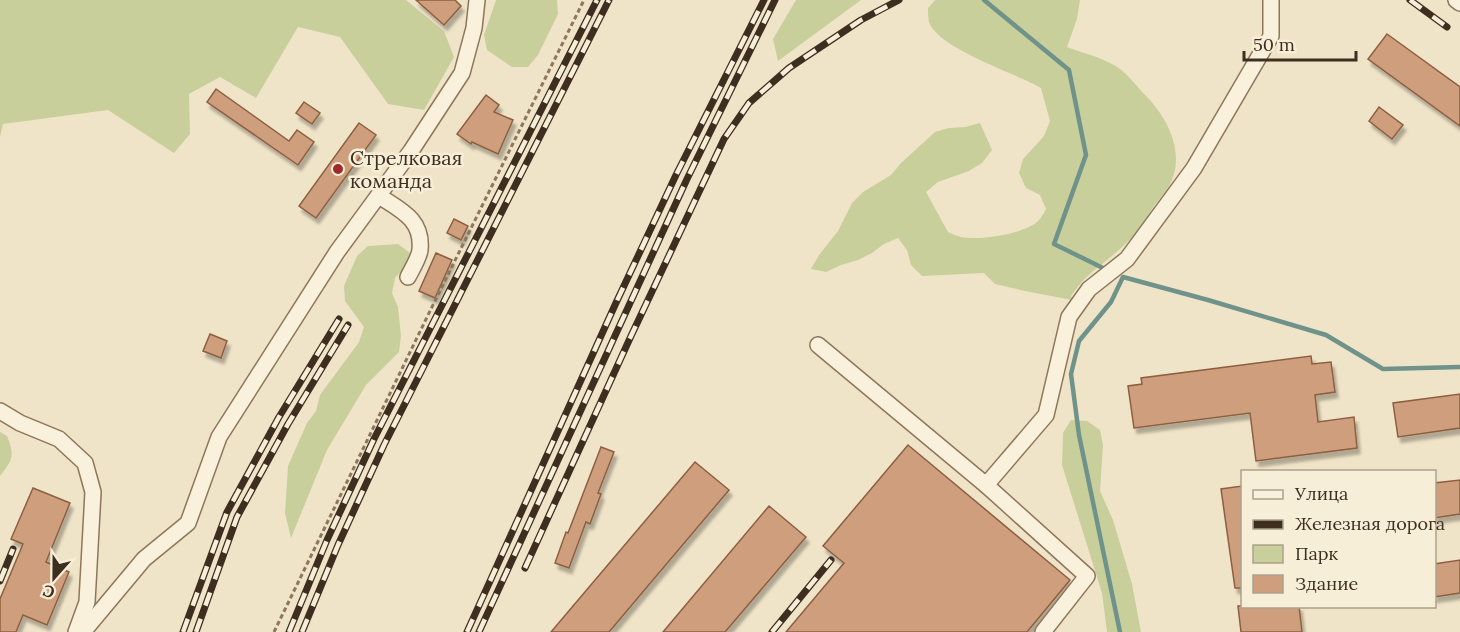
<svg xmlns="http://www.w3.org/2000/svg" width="1460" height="632" font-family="Lora,serif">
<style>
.green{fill:#c9cf9b}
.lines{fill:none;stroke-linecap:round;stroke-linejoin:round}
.stream{stroke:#6f938a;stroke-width:4.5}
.building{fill:#cf9f7d;stroke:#8d5f41;stroke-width:1.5;filter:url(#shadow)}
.minor-casing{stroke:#8d765c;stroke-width:18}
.path{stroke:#8d765c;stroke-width:3;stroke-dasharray:4.5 3;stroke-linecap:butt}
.minor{stroke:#faf1dc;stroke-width:15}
.rail-casing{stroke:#3d2e20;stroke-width:7}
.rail{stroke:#f7eed8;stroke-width:4.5;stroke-dasharray:14;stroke-linecap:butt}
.poi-dot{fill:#9e2a2b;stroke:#f7eed8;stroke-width:2}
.labels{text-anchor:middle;stroke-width:5;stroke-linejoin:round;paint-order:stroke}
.poi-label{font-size:20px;fill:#3d2e20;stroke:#f7eed8;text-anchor:start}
</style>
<defs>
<filter id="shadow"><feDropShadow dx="3" dy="5.5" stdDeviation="1.5" flood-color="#0004"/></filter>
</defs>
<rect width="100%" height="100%" fill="#f0e4c8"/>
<!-- green -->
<g class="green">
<path d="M 0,0 L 406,0 L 444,31 L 454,57 L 424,110 L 388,104 L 340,37 L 298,27 L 256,98 L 220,77 L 189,94 L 190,134 L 174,153 L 108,110 L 3,124 L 0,137 Z"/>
<path d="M 496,0 L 557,0 L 558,14 L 538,55 L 528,67 L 512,67 L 487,50 L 484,35 Z"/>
<path d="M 796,0 L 861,0 L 778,61 L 773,39 Z"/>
<path d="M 935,0 L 1080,0 L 1077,19 L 1067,47 C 1083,53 1100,57 1114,65 C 1128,73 1136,86 1147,97 C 1167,118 1184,150 1172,180 C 1168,190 1160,198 1154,206 C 1148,215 1143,225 1136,233 C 1123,248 1107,260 1092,272 C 1084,279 1077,287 1071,296 L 1072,300 L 1025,291 L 995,284 L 984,273 L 922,276 L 911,265 L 907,250 L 898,238 L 884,244 L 872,253 L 858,260 L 841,265 L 826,272 L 811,269 L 819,255 L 838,231 L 852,203 L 863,192 L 891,175 L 901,163 L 935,132 L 949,128 L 965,127 L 980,123 L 992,150 L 982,163 L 969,171 L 938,182 L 926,192 L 948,232 C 952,234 957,236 961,237 C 979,241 1025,234 1038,221 C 1041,218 1044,213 1046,209 L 1040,195 L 1026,188 L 1019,173 L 1023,159 L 1044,136 L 1050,121 L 1041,88 C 1016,73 938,49 929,22 C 928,18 928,12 928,8 Z"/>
<path d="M 398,244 L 410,253 L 406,266 L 395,278 L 392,293 L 398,307 L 401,336 L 399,352 L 366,385 L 327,450 L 291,538 L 285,513 L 288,466 L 307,423 L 316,411 L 320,395 L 359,342 L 364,327 L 345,301 L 344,286 L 357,256 L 368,246 Z"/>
<path d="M 1071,420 L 1087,421 L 1100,430 L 1103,445 L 1100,491 L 1113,520 L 1132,584 L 1141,632 L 1107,632 L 1102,593 L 1062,465 L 1063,433 Z"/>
<path d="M 0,432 L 7,436 C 15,456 13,459 0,476 Z"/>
</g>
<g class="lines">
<!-- stream -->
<g class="stream">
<path d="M 984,0 L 1069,70 L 1086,155 L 1054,244 L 1103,268"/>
<path d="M 1120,632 L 1079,435 L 1071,374 L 1079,341 L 1111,302 L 1123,277 L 1208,300 L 1326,335 L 1383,369 L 1460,367"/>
</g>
</g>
<!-- building -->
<g class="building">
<path d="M 416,0 L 455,0 L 461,6 L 444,25 Z"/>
<path d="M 1387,34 L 1460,87 L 1460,126 L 1368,59 Z"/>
<path d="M 216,89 L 289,141 L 297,130 L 314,142 L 298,165 L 207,102 Z"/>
<path d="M 486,95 L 499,105 L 494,112 L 513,120 L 498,154 L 472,142 L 471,144 L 457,134 Z"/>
<path d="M 304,102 L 320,113 L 312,124 L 296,113 Z"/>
<path d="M 1379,107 L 1403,125 L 1392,139 L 1369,121 Z"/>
<path d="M 359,123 L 376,135 L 316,218 L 299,206 Z"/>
<path d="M 454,219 L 468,226 L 461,240 L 447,233 Z"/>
<path d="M 436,253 L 452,260 L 435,298 L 419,291 Z"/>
<path d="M 210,334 L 227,341 L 221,358 L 203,351 Z"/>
<path d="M 1311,356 L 1312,364 L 1331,362 L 1335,392 L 1315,395 L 1318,422 L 1354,417 L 1357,448 L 1256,461 L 1250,413 L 1134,428 L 1128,386 L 1142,384 L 1141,378 Z"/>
<path d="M 1460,394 L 1460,428 L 1398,437 L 1393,403 Z"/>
<path d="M 908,445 L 1070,580 L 1027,632 L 786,632 L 844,563 L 823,546 Z"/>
<path d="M 601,447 L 614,452 L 598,493 L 601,494 L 590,524 L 586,522 L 569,568 L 555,563 L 566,532 L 568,533 Z"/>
<path d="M 695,462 L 729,490 L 609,632 L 551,632 Z"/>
<path d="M 1460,480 L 1460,514 L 1434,518 L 1434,483 Z"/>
<path d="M 1242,486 L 1242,588 L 1235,588 L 1221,489 Z"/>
<path d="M 33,488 L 70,503 L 46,562 L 69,572 L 47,625 L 23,615 L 16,632 L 0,632 L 0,599 L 23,544 L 11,539 Z"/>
<path d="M 769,506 L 806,537 L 725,632 L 663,632 Z"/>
<path d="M 1460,560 L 1460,593 L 1434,597 L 1434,564 Z"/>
<path d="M 1238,606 L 1299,606 L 1302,632 L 1241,632 Z"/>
</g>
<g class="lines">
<defs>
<g id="minor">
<path d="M 1456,0 L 1460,3"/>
<path d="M 379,196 C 400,210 423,219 420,250 C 419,258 412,269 408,277"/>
<path d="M 818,345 L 986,485"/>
<path d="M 0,411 L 20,423 L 59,439 L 85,463 L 93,492 L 87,602 L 76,632"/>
<path d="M 83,632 L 144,559 L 188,523 L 219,437 L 337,252 L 411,151 L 462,73 L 474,28 L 477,0"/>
<path d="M 1043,632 L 1087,576 L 986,485 L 1046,415 L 1069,317 L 1089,289 L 1127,259 L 1194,168 L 1271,36 L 1271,0"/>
</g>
</defs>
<!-- minor casing -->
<use href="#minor" class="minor-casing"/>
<!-- path -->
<path class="path" d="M 274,632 L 431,309 L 584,0"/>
<!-- minor -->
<use href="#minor" class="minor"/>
<defs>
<g id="rail">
<path d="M 1410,0 L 1447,27"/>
<path d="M 525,568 L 631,336 L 724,139 L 749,103 L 789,68 L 861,20 L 899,0"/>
<path d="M 0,581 L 13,549"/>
<path d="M 183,632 L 227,512 L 279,417 L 339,319"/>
<path d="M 196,632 L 237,517 L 288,424 L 348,325"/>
<path d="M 289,632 L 327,540 L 374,439 L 597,0"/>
<path d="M 302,632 L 338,545 L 384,445 L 609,0"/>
<path d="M 467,632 L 615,305 L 676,175 L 764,0"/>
<path d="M 479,632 L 687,179 L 775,0"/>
<path d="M 772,632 L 831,560"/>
</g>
</defs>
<!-- rail casing -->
<use href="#rail" class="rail-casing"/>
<!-- rail -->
<use href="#rail" class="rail"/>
</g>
<!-- markers -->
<circle class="poi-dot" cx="338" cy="169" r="6"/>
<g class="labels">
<!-- poi labels -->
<g class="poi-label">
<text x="350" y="165">Стрелковая<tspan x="350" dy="23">команда</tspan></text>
</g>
</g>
<!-- legend -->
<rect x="1241" y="470" width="195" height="138" fill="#f7eed8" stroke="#ada18e" stroke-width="1.5"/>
<rect x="1253" y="490" width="30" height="9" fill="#faf1dc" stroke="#ada18e" stroke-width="1.5"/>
<text x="1295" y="500" font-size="18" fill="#3d2e20">Улица</text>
<rect x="1253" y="520" width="30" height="9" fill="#3d2e20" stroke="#ada18e" stroke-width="1.5"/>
<text x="1295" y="530" font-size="18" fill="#3d2e20">Железная дорога</text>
<rect x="1253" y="545" width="30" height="18" fill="#c9cf9b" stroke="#ada18e" stroke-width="1.5"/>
<text x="1295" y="560" font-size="18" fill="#3d2e20">Парк</text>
<rect x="1253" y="575" width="30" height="18" fill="#cf9f7d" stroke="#ada18e" stroke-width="1.5"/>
<text x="1295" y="590" font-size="18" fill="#3d2e20">Здание</text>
<!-- north arrow -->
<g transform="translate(54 578) rotate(201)" stroke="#f7eed8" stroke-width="4.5" paint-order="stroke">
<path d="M0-4.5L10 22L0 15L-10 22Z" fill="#3d2e20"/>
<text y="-9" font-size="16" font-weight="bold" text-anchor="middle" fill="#3d2e20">С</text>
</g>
<!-- scale -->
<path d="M1244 51v9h112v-9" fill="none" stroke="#3d2e20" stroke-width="3"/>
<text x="1253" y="51" font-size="18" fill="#3d2e20" stroke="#f7eed8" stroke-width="4.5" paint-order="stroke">50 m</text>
</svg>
